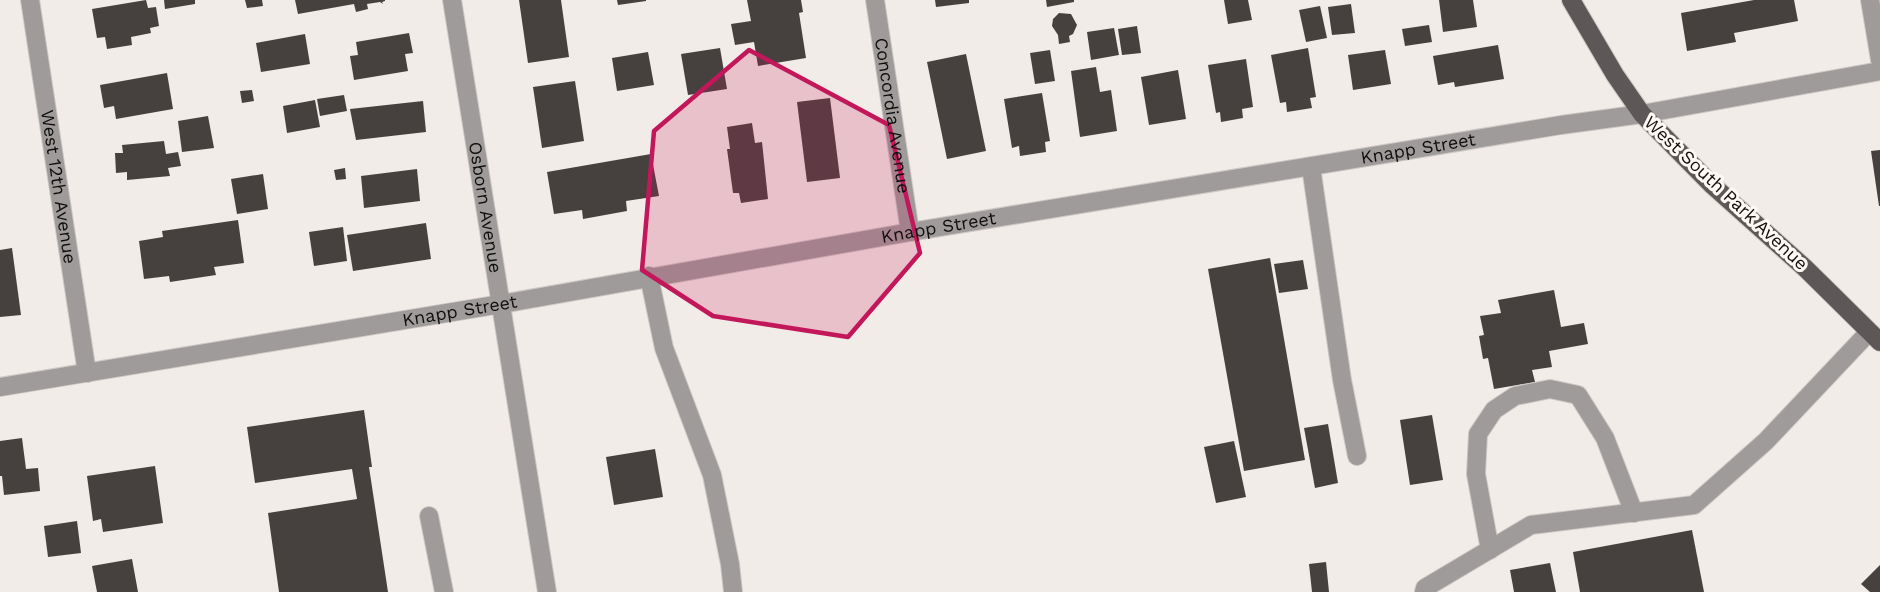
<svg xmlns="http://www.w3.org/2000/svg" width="1880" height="592" font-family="'Work Sans',sans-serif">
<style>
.building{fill:#46413e}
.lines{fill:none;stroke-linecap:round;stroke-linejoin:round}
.minor-casing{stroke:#cec8c5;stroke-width:20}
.major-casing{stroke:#cec8c5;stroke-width:20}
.minor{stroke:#9e9b9a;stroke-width:18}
.major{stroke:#5d5857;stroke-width:18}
.marked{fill:#c2185b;fill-opacity:0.2;stroke:#c2185b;stroke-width:4.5;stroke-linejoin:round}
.labels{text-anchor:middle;stroke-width:6;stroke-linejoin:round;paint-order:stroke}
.street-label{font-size:18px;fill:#100e0c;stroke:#fff9f6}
</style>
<rect width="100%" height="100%" fill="#f2ece8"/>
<!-- building -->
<g class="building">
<path d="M 146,0 L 148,8 L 156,7 L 159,26 L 150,28 L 151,33 L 131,37 L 132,45 L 107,49 L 105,37 L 97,38 L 92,9 Z"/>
<path d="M 164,0 L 195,0 L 195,4 L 165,9 Z"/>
<path d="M 245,0 L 262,0 L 263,6 L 247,8 Z"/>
<path d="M 295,0 L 385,0 L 385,1 L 382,2 L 383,4 L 380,2 L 367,4 L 368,9 L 356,12 L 354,4 L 298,14 Z"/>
<path d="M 519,0 L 561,0 L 569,57 L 528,63 Z"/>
<path d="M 617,0 L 646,0 L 646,1 L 618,5 Z"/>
<path d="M 747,0 L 801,0 L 803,12 L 799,13 L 806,58 L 758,66 L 754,42 L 735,45 L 731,24 L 751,21 Z"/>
<path d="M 935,0 L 969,0 L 969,3 L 936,7 Z"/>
<path d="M 1046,0 L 1074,0 L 1074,2 L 1047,7 Z"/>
<path d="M 1224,0 L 1248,0 L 1252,20 L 1228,24 Z"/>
<path d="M 1439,0 L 1473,0 L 1477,27 L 1443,32 Z"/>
<path d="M 1754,0 L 1794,0 L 1798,21 L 1734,33 L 1736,42 L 1687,51 L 1681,13 Z"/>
<path d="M 1351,4 L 1355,33 L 1332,35 L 1328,7 Z"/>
<path d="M 1320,6 L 1327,38 L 1306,42 L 1299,10 Z"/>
<path d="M 1059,13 L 1071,14 L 1077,25 L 1073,34 L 1069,36 L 1070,42 L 1059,44 L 1058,35 L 1052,26 L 1053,19 Z"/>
<path d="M 1429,25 L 1432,42 L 1405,46 L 1402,29 Z"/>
<path d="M 1137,26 L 1141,53 L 1122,55 L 1118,29 Z"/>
<path d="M 1114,28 L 1119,55 L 1091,60 L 1087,32 Z"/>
<path d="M 409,33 L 413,53 L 405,54 L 408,71 L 354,80 L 350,56 L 358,55 L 356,42 Z"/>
<path d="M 305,34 L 310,64 L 261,72 L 256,43 Z"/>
<path d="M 1498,45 L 1504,79 L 1455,87 L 1454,82 L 1438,85 L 1433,56 Z"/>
<path d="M 720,48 L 727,89 L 688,95 L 681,54 Z"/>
<path d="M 1308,48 L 1316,97 L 1310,98 L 1312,108 L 1287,112 L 1286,102 L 1280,103 L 1271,55 Z"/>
<path d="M 1050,50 L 1055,81 L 1035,84 L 1030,53 Z"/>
<path d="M 1385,50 L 1391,84 L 1353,90 L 1348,55 Z"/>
<path d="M 648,52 L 654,85 L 617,91 L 612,58 Z"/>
<path d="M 966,54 L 986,151 L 947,159 L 927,62 Z"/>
<path d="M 1246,59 L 1253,107 L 1242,109 L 1243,118 L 1221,122 L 1220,112 L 1216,113 L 1208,65 Z"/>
<path d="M 1096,67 L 1100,92 L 1111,90 L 1117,131 L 1080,137 L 1071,71 Z"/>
<path d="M 1178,70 L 1186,119 L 1149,125 L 1141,77 Z"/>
<path d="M 167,73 L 173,109 L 116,119 L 114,106 L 104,108 L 100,85 Z"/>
<path d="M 575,81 L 584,141 L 542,148 L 533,87 Z"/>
<path d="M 252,90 L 254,101 L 242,103 L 240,91 Z"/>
<path d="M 1042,93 L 1050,141 L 1045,142 L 1046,152 L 1020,156 L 1019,146 L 1012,148 L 1004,99 Z"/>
<path d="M 344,95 L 347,111 L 320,116 L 317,99 Z"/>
<path d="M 830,98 L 840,178 L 807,182 L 797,102 Z"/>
<path d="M 315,100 L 320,127 L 287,133 L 283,106 Z"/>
<path d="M 423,101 L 426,132 L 356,140 L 350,109 Z"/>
<path d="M 208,116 L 214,148 L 182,152 L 178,121 Z"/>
<path d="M 752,123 L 755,143 L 762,142 L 768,199 L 741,203 L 739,193 L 733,193 L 727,149 L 730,149 L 727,127 Z"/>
<path d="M 164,141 L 166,154 L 178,152 L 181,166 L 168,168 L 170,176 L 127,180 L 127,172 L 116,173 L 115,153 L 123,153 L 122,145 Z"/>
<path d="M 1880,150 L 1880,206 L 1879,206 L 1871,151 Z"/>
<path d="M 651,154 L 659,196 L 626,201 L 627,211 L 583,219 L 582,210 L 554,214 L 547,172 Z"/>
<path d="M 345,168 L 346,179 L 336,180 L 334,170 Z"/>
<path d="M 417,169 L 420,201 L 364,208 L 361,176 Z"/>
<path d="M 263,174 L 268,209 L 237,214 L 231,179 Z"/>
<path d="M 238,220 L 244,263 L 214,267 L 216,275 L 170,282 L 169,276 L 144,279 L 139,241 L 163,237 L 162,231 Z"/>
<path d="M 426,223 L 431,259 L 353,271 L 347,235 Z"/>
<path d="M 343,227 L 347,261 L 314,266 L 309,232 Z"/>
<path d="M 12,248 L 21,315 L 0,317 L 0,250 Z"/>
<path d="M 1270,258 L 1305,460 L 1244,471 L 1208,269 Z"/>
<path d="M 1303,260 L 1308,289 L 1279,293 L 1274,264 Z"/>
<path d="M 1554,290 L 1561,327 L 1584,323 L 1588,344 L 1549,351 L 1552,367 L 1532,370 L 1535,382 L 1494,389 L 1488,358 L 1483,359 L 1479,336 L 1484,335 L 1480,316 L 1501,313 L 1498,300 Z"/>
<path d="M 364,410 L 372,467 L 369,467 L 388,592 L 279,592 L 268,513 L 357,499 L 352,469 L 255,483 L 247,427 Z"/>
<path d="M 1432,415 L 1443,480 L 1410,485 L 1400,420 Z"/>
<path d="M 1328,424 L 1338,483 L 1315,488 L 1304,428 Z"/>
<path d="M 22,438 L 26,469 L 38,468 L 40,491 L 4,495 L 2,476 L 0,476 L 0,441 Z"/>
<path d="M 1234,441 L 1246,497 L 1216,503 L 1204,447 Z"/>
<path d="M 655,449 L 663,497 L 614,505 L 606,457 Z"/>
<path d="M 155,466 L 163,523 L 103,532 L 101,519 L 93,521 L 87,476 Z"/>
<path d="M 77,521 L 81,553 L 48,557 L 44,526 Z"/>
<path d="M 1692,530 L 1704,592 L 1580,592 L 1573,552 Z"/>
<path d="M 132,559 L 138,592 L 97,592 L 92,566 Z"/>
<path d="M 1326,562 L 1329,592 L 1312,592 L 1309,564 Z"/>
<path d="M 1550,563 L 1556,592 L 1514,592 L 1510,570 Z"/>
<path d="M 1880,565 L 1880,592 L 1870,592 L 1861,584 Z"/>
</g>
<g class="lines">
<defs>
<g id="minor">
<path id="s1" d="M 30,0 L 87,373"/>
<path id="s2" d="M 452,0 L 547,592"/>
<path id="s3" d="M 875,0 L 910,232"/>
<path d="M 1870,0 L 1880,60"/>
<path d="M 1311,167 L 1342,380 L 1357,456"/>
<path d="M 649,276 L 664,348 L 712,475 L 730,564 L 733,592"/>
<path id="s4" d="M 0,387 L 501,304 L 910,232 L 1561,125 L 1642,114 L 1880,71"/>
<path d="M 429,516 L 444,592"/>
<path d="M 1490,550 L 1476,474 L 1478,434 L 1494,410 L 1515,396 L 1550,389 L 1578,395 L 1605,438 L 1634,513"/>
<path d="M 1424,592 L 1425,588 L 1531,525 L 1694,505 L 1766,441 L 1869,332"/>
</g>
<path id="major" d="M 1571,0 L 1615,75 L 1642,114 L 1711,184 L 1805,268 L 1880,342"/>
</defs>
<!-- minor casing -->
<use href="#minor" class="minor-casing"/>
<!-- major casing -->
<use href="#major" class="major-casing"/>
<!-- minor -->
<use href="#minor" class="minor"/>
<!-- major -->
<use href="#major" class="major"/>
</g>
<!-- marked area -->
<path class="marked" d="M 749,50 L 889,125 L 920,253 L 848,337 L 713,316 L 642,270 L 654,131 Z"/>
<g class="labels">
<!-- street labels -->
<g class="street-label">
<text dy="6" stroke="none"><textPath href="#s3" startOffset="117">Concordia Avenue</textPath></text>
<text dy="6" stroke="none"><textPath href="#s4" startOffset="1438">Knapp Street</textPath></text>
<text dy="6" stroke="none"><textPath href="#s1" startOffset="189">West 12th Avenue</textPath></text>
<text transform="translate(1726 193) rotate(43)" y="6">West South Park Avenue</text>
<text dy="6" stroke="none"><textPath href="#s2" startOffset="210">Osborn Avenue</textPath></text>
<text dy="6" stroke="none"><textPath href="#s4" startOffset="952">Knapp Street</textPath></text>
<text dy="6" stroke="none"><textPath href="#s4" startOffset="466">Knapp Street</textPath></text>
</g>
</g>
</svg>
